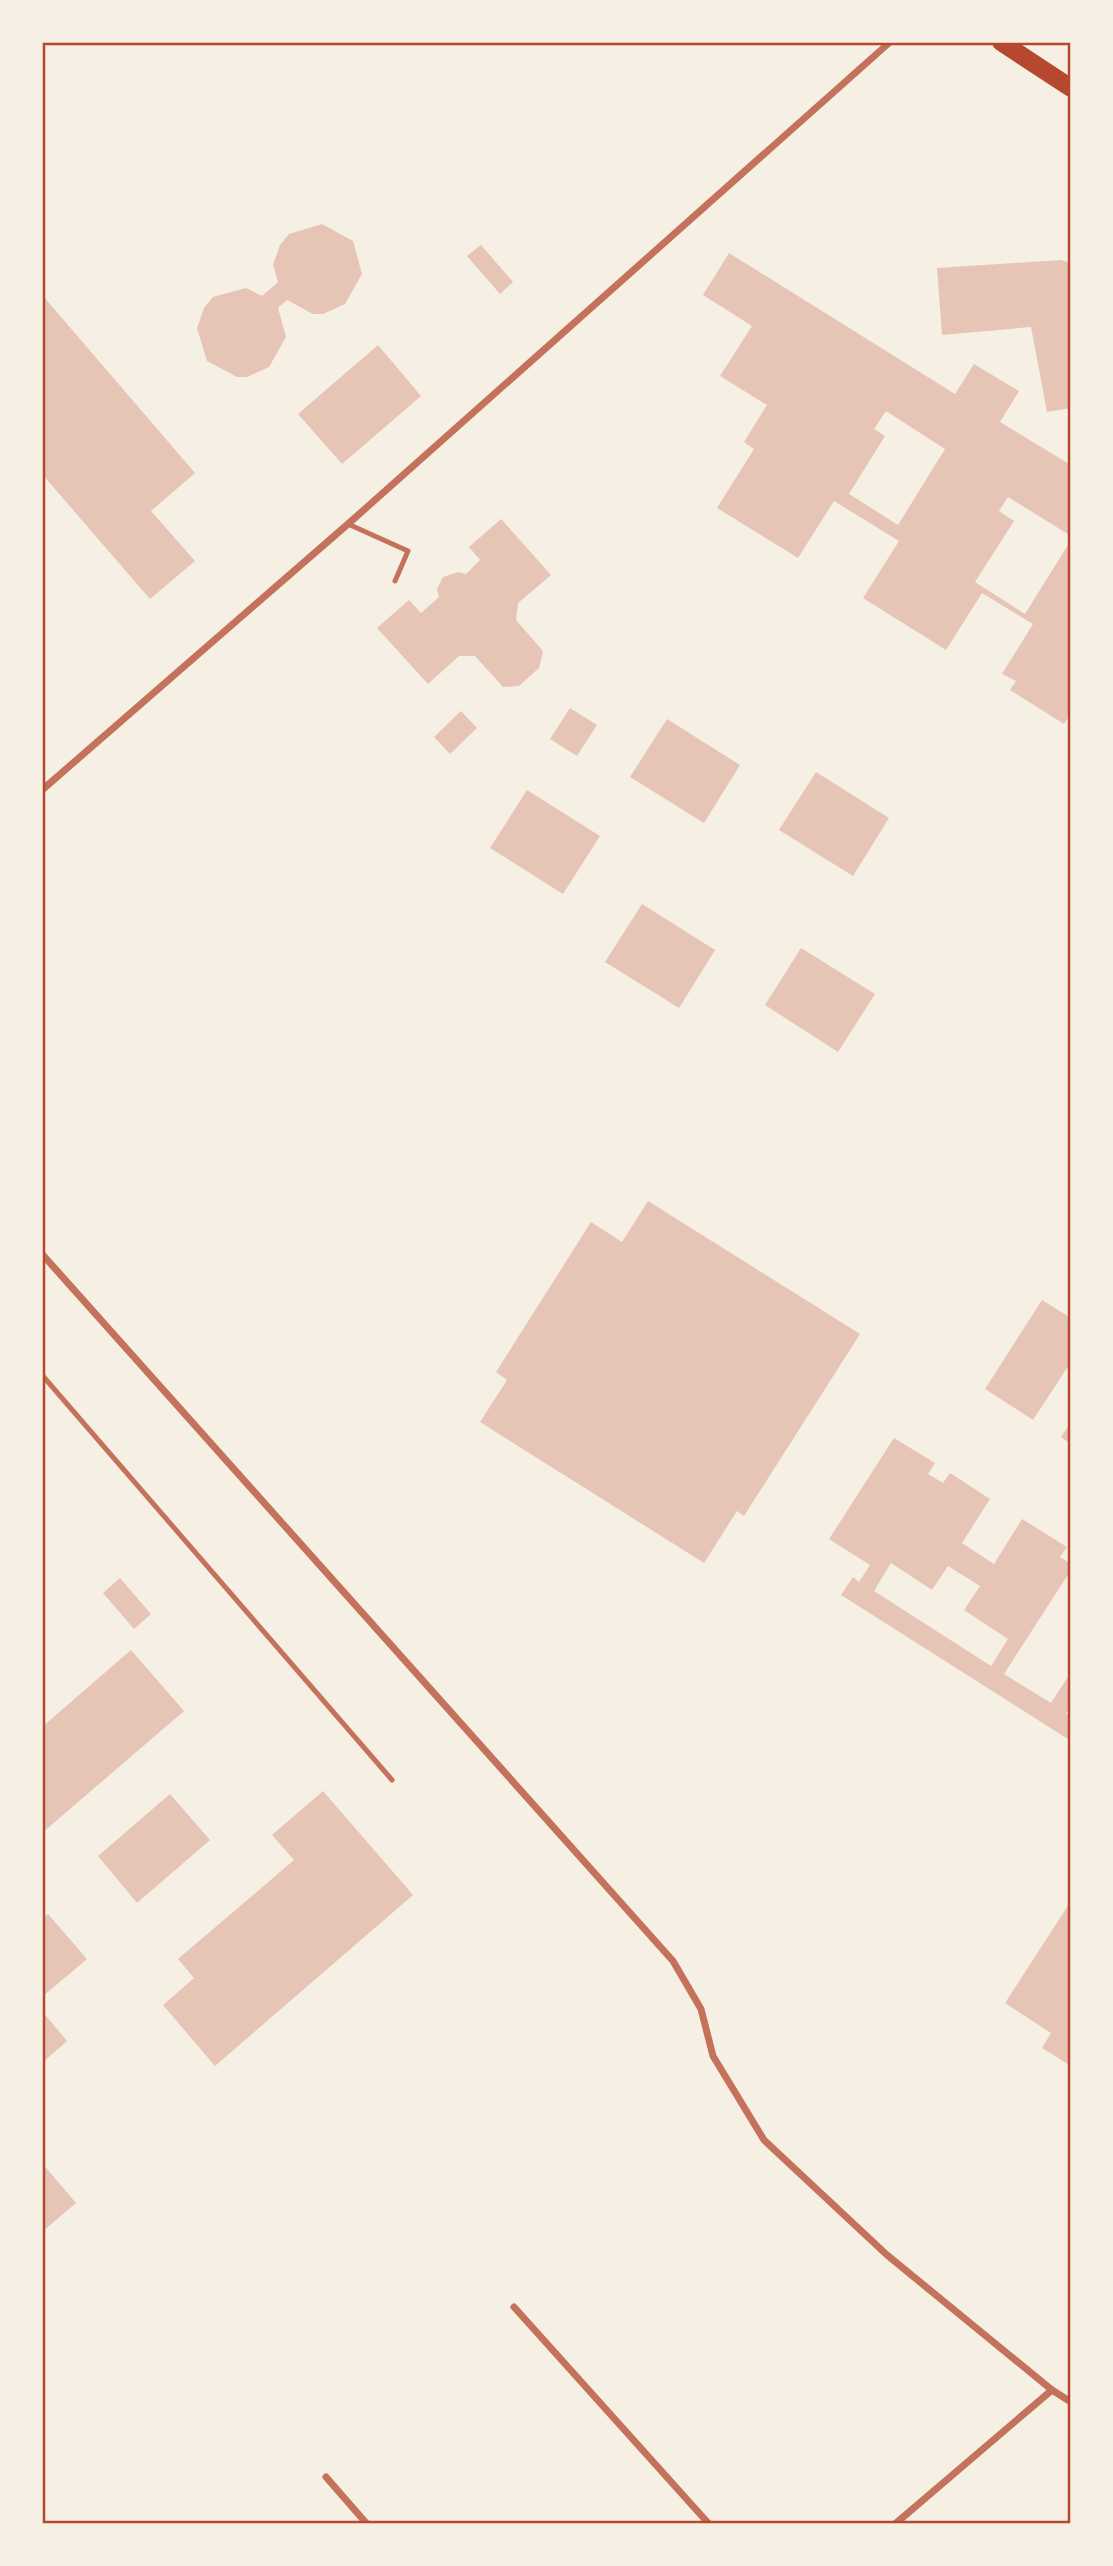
<svg xmlns="http://www.w3.org/2000/svg" width="1113" height="2566" font-family="'Libre Baskerville',serif">
<style>
.building{fill:#e6c5b7;fill-rule:evenodd}
.lines{fill:none;stroke-linecap:round;stroke-linejoin:round}
.service{stroke:#c5725c;stroke-width:5}
.minor{stroke:#c5725c;stroke-width:7}
.primary{stroke:#b5482f;stroke-width:18}
.neatline{fill:none;stroke:#b5482f;stroke-width:2.5}
</style>
<rect width="100%" height="100%" fill="#f6efe4"/>
<!-- building -->
<g class="building">
<path d="M 322,224 L 353,241 L 362,274 L 345,304 L 323,314 L 313,314 L 287,300 L 278,308 L 286,337 L 269,367 L 247,377 L 237,377 L 207,361 L 197,328 L 204,308 L 213,297 L 246,288 L 262,296 L 278,282 L 273,265 L 280,245 L 289,234 Z"/>
<path d="M 481,245 L 513,282 L 500,294 L 467,256 Z"/>
<path d="M 729,253 L 955,394 L 974,364 L 1019,391 L 1000,422 L 1071,465 L 1071,536 L 1008,497 L 999,511 L 1014,521 L 975,582 L 1025,614 L 1071,540 L 1071,713 L 1064,724 L 1010,690 L 1016,681 L 1002,674 L 1033,624 L 982,593 L 946,650 L 863,598 L 899,541 L 834,501 L 798,558 L 717,508 L 754,449 L 744,442 L 767,405 L 720,376 L 752,326 L 703,295 ZM 886,411 L 945,449 L 898,525 L 849,494 L 885,436 L 874,429 Z"/>
<path d="M 1061,260 L 1071,263 L 1071,408 L 1047,412 L 1031,327 L 942,335 L 937,268 Z"/>
<path d="M 43,296 L 195,473 L 151,511 L 195,561 L 150,599 L 42,474 Z"/>
<path d="M 378,345 L 421,396 L 342,464 L 298,414 Z"/>
<path d="M 501,519 L 551,575 L 518,603 L 516,620 L 543,651 L 539,668 L 519,686 L 503,687 L 475,656 L 459,656 L 428,684 L 377,628 L 409,600 L 421,613 L 439,597 L 437,589 L 443,577 L 458,572 L 466,574 L 480,560 L 469,547 Z"/>
<path d="M 570,708 L 597,725 L 577,756 L 550,739 Z"/>
<path d="M 461,711 L 477,728 L 450,754 L 434,737 Z"/>
<path d="M 667,719 L 740,765 L 704,823 L 630,777 Z"/>
<path d="M 816,772 L 889,818 L 853,876 L 779,830 Z"/>
<path d="M 527,790 L 600,836 L 563,894 L 490,848 Z"/>
<path d="M 642,904 L 715,950 L 679,1008 L 605,962 Z"/>
<path d="M 801,948 L 875,994 L 838,1052 L 765,1005 Z"/>
<path d="M 648,1201 L 860,1334 L 744,1516 L 737,1511 L 704,1563 L 480,1422 L 507,1380 L 496,1372 L 591,1222 L 622,1242 Z"/>
<path d="M 1042,1300 L 1071,1318 L 1071,1366 L 1069,1365 L 1033,1420 L 985,1389 Z"/>
<path d="M 1071,1422 L 1071,1444 L 1061,1437 Z"/>
<path d="M 894,1438 L 935,1463 L 928,1474 L 943,1483 L 950,1473 L 990,1499 L 962,1543 L 994,1564 L 1022,1519 L 1067,1547 L 1060,1557 L 1071,1564 L 1071,1570 L 1004,1674 L 1051,1703 L 1071,1672 L 1071,1706 L 1066,1713 L 1071,1716 L 1071,1741 L 841,1595 L 853,1577 L 859,1582 L 870,1565 L 829,1539 ZM 891,1563 L 932,1590 L 948,1566 L 980,1586 L 964,1610 L 1008,1639 L 991,1666 L 874,1591 Z"/>
<path d="M 120,1578 L 151,1614 L 134,1629 L 103,1593 Z"/>
<path d="M 131,1650 L 184,1711 L 42,1833 L 42,1727 Z"/>
<path d="M 323,1791 L 413,1895 L 215,2066 L 163,2005 L 194,1978 L 178,1959 L 294,1860 L 272,1835 Z"/>
<path d="M 170,1794 L 210,1840 L 137,1903 L 98,1856 Z"/>
<path d="M 1071,1901 L 1071,2066 L 1042,2048 L 1051,2033 L 1005,2003 Z"/>
<path d="M 48,1914 L 87,1959 L 42,1997 L 42,1919 Z"/>
<path d="M 42,2011 L 67,2041 L 42,2063 Z"/>
<path d="M 42,2163 L 76,2203 L 42,2232 Z"/>
</g>
<g class="lines">
<!-- service -->
<g class="service">
<path d="M 348,524 L 408,551 L 395,581"/>
<path d="M 42,1375 L 392,1780"/>
</g>
<!-- minor -->
<g class="minor">
<path d="M 42,790 L 348,524 L 890,42"/>
<path d="M 42,1254 L 673,1961 L 701,2009 L 713,2056 L 764,2140 L 887,2255 L 1052,2390 L 1071,2402"/>
<path d="M 514,2307 L 709,2524"/>
<path d="M 326,2477 L 367,2524"/>
<path d="M 895,2524 L 1052,2390"/>
</g>
<!-- primary -->
<path class="primary" d="M 1001,42 L 1071,88"/>
</g>
<!-- border -->
<rect width="1113" height="2566" fill="none" stroke="#f6efe4" stroke-width="88"/>
<rect x="44" y="44" width="1025" height="2478" class="neatline"/>
</svg>
